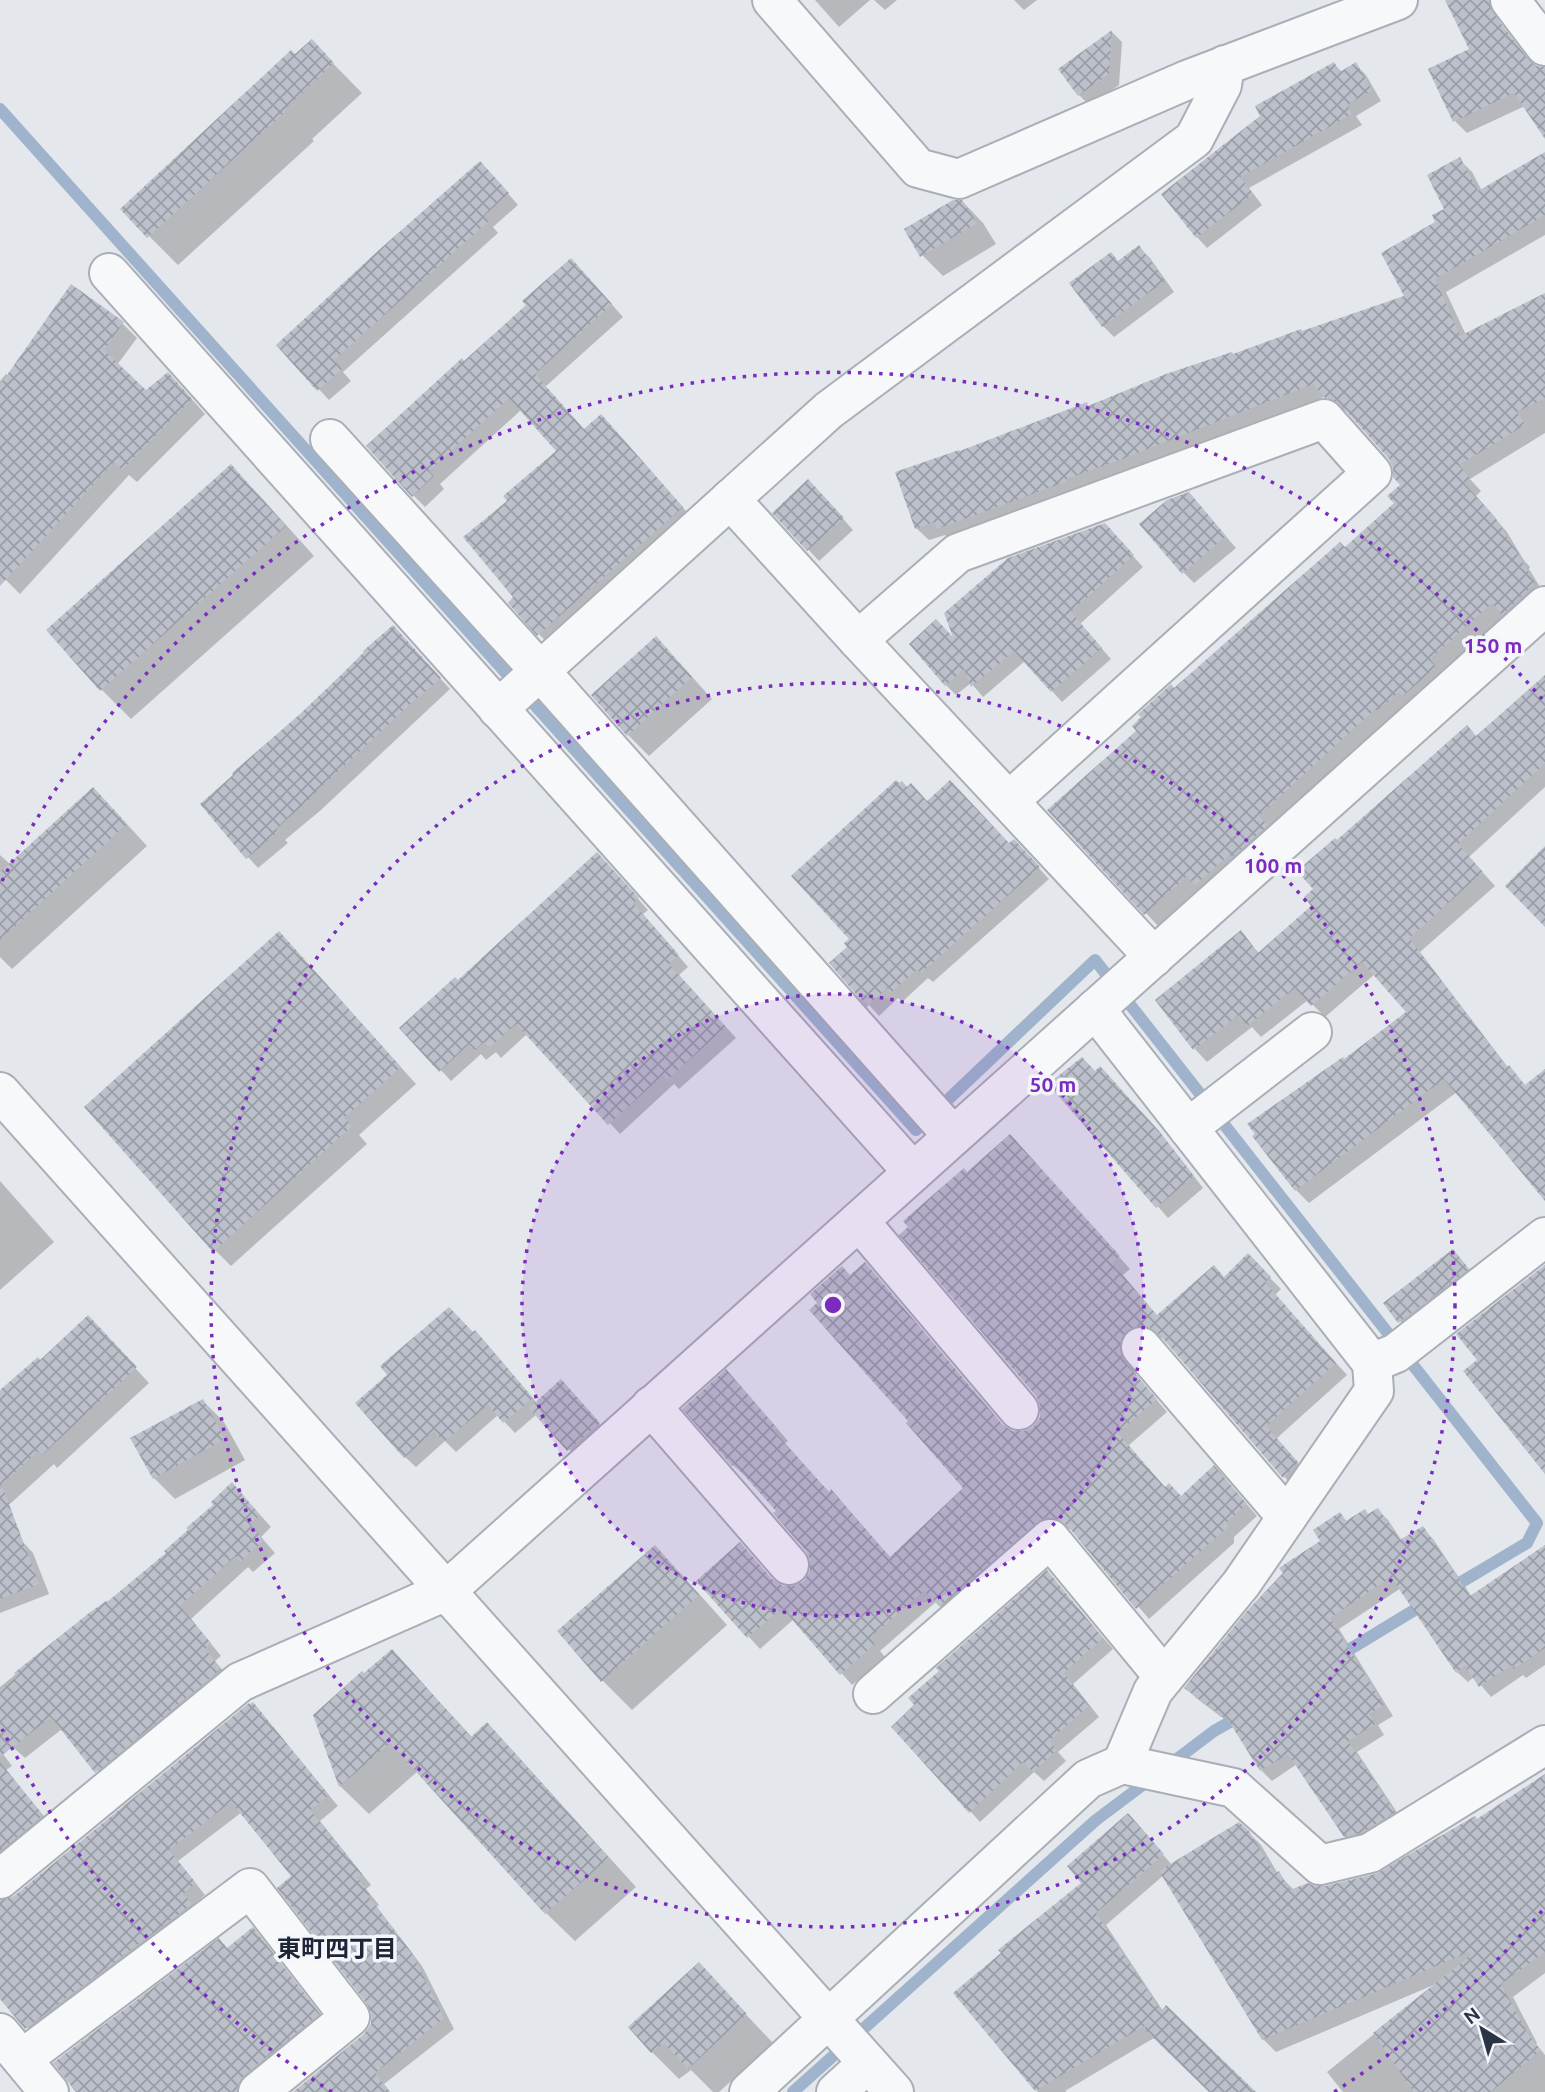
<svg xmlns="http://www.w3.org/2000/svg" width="1545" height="2092" font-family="Ubuntu,'Noto Sans JP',sans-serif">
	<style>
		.shadow { fill: #0003 }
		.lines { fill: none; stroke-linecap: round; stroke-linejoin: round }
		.stream { stroke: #9fb4cc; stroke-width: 12 }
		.building { fill: url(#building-cross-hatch) }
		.minor-casing { stroke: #a9aeb7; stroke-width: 42 }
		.tertiary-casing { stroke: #a9aeb7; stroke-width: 42 }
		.minor { stroke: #f7f8fa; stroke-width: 38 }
		.tertiary { stroke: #f7f8fa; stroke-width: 38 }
		.ring { fill: none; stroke: #7b2cbf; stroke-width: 3.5; stroke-dasharray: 3.5 7 }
		.labels { text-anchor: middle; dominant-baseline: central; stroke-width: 7; stroke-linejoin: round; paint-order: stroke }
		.neighbourhood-label { font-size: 24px; font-weight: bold; fill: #1d2536; stroke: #f4f6f9 }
		.centre { fill: #7b2cbf; stroke: #f4f6f9; stroke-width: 3.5 }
		.ring-label { font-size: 21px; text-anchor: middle; font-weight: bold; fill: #7b2cbf; stroke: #f4f6f9; stroke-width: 7; stroke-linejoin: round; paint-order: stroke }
	</style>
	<defs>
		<pattern id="building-cross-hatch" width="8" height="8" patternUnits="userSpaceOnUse" patternTransform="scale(1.75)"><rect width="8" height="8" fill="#bbc0ca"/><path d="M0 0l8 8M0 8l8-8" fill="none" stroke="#989da6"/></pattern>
	</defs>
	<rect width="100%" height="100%" fill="#e4e7ec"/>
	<!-- shadow -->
	<g class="shadow">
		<polygon points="815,0 870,0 839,27"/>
		<polygon points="874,0 897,0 885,10"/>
		<polygon points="1014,0 1037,0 1024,10"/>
		<polygon points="1459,0 1485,0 1492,6 1501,25 1534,66 1545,69 1545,135 1525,106 1467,133 1454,120 1472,50"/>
		<polygon points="1112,32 1122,42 1119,85 1090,106 1079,95 1060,69"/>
		<polygon points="312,42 362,93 312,139 314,141 178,265 149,236 295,57"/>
		<polygon points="1334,64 1342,72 1356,65 1366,75 1381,101 1356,116 1362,125 1249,188 1262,205 1207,248 1197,237 1263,116"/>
		<polygon points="1545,154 1545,235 1446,292 1466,335 1545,295 1545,433 1470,479 1481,491 1476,496 1507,532 1523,559 1530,567 1529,569 1545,595 1515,627 1504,615 1441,673 1448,681 1209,896 1200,888 1158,926 1146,913 1138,731 1175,690 1346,549 1396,503 1402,485 1390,457 1352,415 1344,410 1339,410 1326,396 951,541 945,535 929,540 916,528 958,452 1086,404 1089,407 1407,297 1438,223 1447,209 1460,160 1472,172 1482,191"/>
		<polygon points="491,174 518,205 493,227 498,233 343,372 351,381 329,400 278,345"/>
		<polygon points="962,201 983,223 996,244 943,276 922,255"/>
		<polygon points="1139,248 1150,258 1174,292 1114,337 1103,326 1119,263"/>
		<polygon points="583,272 623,317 545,387 584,431 613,428 693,519 550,646 539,634 516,597 509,501 558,452 521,410 440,484 444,489 425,507 413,495 464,363"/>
		<polygon points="123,324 137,338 117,365 146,393 182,388 205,414 137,482 129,475 20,594 5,579 0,584 0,381 6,374 9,376"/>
		<polygon points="231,467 260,496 314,556 131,719 102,690 48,630"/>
		<polygon points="819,492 853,530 819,561 774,513"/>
		<polygon points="1199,505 1236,548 1194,583 1183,572"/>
		<polygon points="1115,536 1143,567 1080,624 1111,659 1062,702 1025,661 983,697 971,683 956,695 946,685 957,643"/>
		<polygon points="403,638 450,689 321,810 285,840 288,843 258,868 248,857"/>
		<polygon points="677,660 712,699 649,756 628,735"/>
		<polygon points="1545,678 1545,787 1469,857 1495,886 1420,952 1510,1070 1526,1086 1545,1072 1545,1179 1457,1092 1309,1203 1296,1190 1345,1061 1409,1012 1375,974 1325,1017 1308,1000 1261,1037 1252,1027 1207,1062 1195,1049 1240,933 1260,954 1314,906 1315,889 1337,842 1477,738"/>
		<polygon points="928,803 1024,852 1049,879 933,982 928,978 902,1002 898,998 879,1016 869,1005 850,947 852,939"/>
		<polygon points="114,810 147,846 12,969 0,957 0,855 11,865"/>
		<polygon points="608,865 648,910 643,914 688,967 679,975 736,1038 679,1089 674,1084 620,1134 527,1034 501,1058 496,1052 486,1060 481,1054 451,1081 402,1028"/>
		<polygon points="295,950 416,1084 359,1135 367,1144 231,1266 215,1250"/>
		<polygon points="1051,1084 1169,1144 1203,1188 1168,1218"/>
		<polygon points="1022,1148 1130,1269 1123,1275 1158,1317 1225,1279 1248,1256 1281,1289 1275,1295 1347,1375 1276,1439 1309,1475 1295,1489 1167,1341 1162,1338 1150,1336 1131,1353 1131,1365 1136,1375 1167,1412 1128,1446 1166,1489 1181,1497 1225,1479 1257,1516 1234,1537 1234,1543 1149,1619 1076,1533 1070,1529 1058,1529 952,1617 937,1601 880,1651 885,1657 852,1685 794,1619 760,1649 698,1581 794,1588 805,1582 811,1573 812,1561 807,1550 778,1511 746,1475 745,1476 733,1465 738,1383 788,1441 784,1444 891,1558 965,1488 1006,1428 1012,1432 1024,1433 1034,1428 1041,1417 1042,1405 967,1174"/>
		<polygon points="0,1181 54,1242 0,1290"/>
		<polygon points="1453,1251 1478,1280 1410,1333 1385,1303"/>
		<polygon points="102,1332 149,1383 57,1468 54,1464 0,1513 0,1393 40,1362"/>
		<polygon points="473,1334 486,1343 537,1403 572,1392 609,1435 579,1460 537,1414 515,1433 498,1415 456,1452 445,1441 416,1467 405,1457"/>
		<polygon points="203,1401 224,1422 245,1460 175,1499 154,1478"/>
		<polygon points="244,1497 271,1527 261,1537 275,1553 253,1572 248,1567 191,1619 221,1656 215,1661 232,1682 108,1783 62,1729 25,1758 13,1747 0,1711 0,1687 90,1614 107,1605"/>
		<polygon points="1378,1510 1388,1520 1402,1541 1422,1528 1433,1539 1472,1597 1545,1548 1545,1665 1526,1678 1523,1675 1491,1697 1474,1677 1468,1682 1457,1672 1401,1588 1339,1629 1393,1716 1378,1725 1384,1735 1357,1752 1404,1823 1356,1846 1346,1836 1297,1764 1272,1781 1261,1770 1232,1725 1196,1698 1186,1688 1322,1541 1339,1514 1348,1522 1369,1516"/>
		<polygon points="23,1542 33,1553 49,1594 0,1613 0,1551"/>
		<polygon points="655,1548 684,1577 727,1625 632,1710 603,1681 559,1631"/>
		<polygon points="1047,1573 1113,1649 1073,1684 1099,1717 1058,1752 1066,1761 1044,1781 1034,1772 980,1822 970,1811"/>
		<polygon points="392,1651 473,1738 487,1724 515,1753 636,1887 575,1941 546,1913 418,1771 369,1814 340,1786 315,1716"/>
		<polygon points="253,1704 338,1806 320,1821 371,1885 366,1889 379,1905 377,1907 422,1966 454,2029 384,2084 390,2092 295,2092 365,2035 372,2026 373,2014 294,1877 242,1812 178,1861 205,1895 193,1905 201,1915 37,2038 0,1995 0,1902 15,1897"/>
		<polygon points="0,1750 12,1766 6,1770 52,1826 0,1870"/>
		<polygon points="1545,1776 1545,1973 1513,1997 1537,2043 1536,2044 1545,2055 1545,2092 1343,2092 1327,2072 1436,1984 1276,2052 1263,2039 1164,1875 1106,1925 1163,2011 1254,2092 1211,2092 1154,2038 1065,2091 1067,2092 1038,2092 956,1993 1083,1883 1139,1827 1172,1865 1248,1832 1261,1845 1278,1874 1294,1890 1315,1888 1376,1876 1478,1821"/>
		<polygon points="253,1930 263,1940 329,2025 250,2092 78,2092 228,1950"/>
		<polygon points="699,1965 773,2043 719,2092 713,2092 691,2070 679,2079 652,2052"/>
	</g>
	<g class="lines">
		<!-- stream -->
		<g class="stream">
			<polyline points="0,109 916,1130 1095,960 1537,1523 1527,1543 1448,1590"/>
			<polyline points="1337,1657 1426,1603"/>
			<polyline points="1169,1765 1214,1731 1244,1714"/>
			<polyline points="793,2092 1096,1820 1152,1778"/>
		</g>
	</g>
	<!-- building -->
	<g class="building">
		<polygon points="1445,0 1489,0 1493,13 1528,59 1536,66 1545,67 1545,139 1514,93 1453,122 1428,69 1469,49"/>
		<polygon points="1112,30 1109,74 1078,96 1058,69"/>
		<polygon points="312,39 334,63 285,109 286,111 147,238 120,209 291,50 295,54"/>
		<polygon points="1334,62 1340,72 1356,62 1372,90 1347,105 1352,114 1240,177 1253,194 1196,238 1161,194 1260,116 1255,106"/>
		<polygon points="1545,152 1545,215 1435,279 1460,336 1545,293 1545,398 1517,412 1525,425 1459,465 1470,478 1464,483 1495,517 1511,544 1519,553 1518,555 1535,583 1502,615 1492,603 1430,659 1436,667 1403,696 1399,692 1377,711 1375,709 1259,816 1268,825 1232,857 1230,854 1195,885 1187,876 1144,915 1047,810 1136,731 1132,726 1141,717 1138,714 1159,695 1171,684 1174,688 1340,542 1345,547 1394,503 1387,496 1400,485 1393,477 1393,468 1389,459 1340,404 1330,398 1325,398 1313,384 1122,459 1066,479 1068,481 937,529 934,522 915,529 895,472 959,450 960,451 1087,402 1088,406 1166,374 1232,352 1233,354 1301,329 1302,331 1404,296 1381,253 1435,222 1432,215 1444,209 1427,175 1460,157 1478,191"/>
		<polygon points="480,161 509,193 484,216 489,221 334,360 342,369 317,391 276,345 380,249"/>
		<polygon points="953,200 962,200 977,223 920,257 904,229"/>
		<polygon points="1139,245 1165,281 1102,327 1069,283 1111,252 1118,261"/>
		<polygon points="571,258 612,304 535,374 584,429 601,414 683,507 537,636 508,603 513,597 463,537 507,501 503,496 556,451 509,398 429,471 434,476 412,497 366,446 462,358 464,361 526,305 522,301"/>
		<polygon points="71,284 124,322 104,350 146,390 168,372 192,399 122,470 114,462 0,586 0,385"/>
		<polygon points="231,464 286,526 100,691 46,630"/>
		<polygon points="808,479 844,518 807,551 772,513"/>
		<polygon points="1189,492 1226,536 1182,574 1139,524 1167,500"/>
		<polygon points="1105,523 1134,555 1071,612 1102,648 1051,692 1014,651 971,687 964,669 945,686 909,644 936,619 953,637 944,613 1008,558"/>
		<polygon points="393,625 441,678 408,706 311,797 311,798 276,829 279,831 246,859 200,804 233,775 232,773 300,714 342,674 364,652 363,651"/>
		<polygon points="656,636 692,677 627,736 591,695"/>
		<polygon points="1545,675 1545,763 1458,844 1483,872 1409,938 1507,1067 1509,1065 1525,1085 1545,1069 1545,1201 1444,1079 1295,1191 1252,1136 1255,1134 1247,1124 1343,1057 1344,1059 1406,1012 1362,962 1311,1006 1295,988 1247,1026 1239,1015 1193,1050 1155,1000 1241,930 1258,953 1311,906 1304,897 1313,889 1297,871 1335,838 1337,840 1467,725 1476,736"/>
		<polygon points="896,780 899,783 902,781 907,787 911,783 927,801 950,780 1009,843 1014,839 1040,867 921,973 917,969 891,993 887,988 867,1007 829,963 847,947 844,943 849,939 791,876"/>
		<polygon points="93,787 127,824 0,940 0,872"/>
		<polygon points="1545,846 1545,927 1505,886"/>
		<polygon points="597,852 639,898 633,903 679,955 669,964 726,1027 667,1080 663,1075 608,1125 516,1024 489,1048 484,1042 475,1050 469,1044 439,1072 399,1028 455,977 458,980"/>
		<polygon points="279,931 401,1067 344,1118 352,1126 213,1252 84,1107"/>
		<polygon points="1082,1057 1095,1071 1100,1066 1159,1131 1194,1176 1156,1208 1048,1084"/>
		<polygon points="1010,1134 1120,1256 1112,1263 1157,1315 1214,1265 1224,1277 1248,1253 1271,1277 1265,1282 1336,1363 1266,1426 1298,1462 1283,1478 1158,1333 1148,1326 1136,1326 1126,1331 1121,1339 1120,1352 1124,1361 1157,1399 1118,1433 1165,1487 1169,1483 1181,1496 1214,1465 1247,1504 1226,1523 1229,1526 1136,1609 1067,1525 1058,1519 1047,1517 1036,1523 940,1607 924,1591 870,1638 875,1644 840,1675 782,1608 747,1638 696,1581 740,1542 772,1579 783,1586 794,1586 804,1581 810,1571 810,1560 806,1551 773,1513 776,1511 734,1464 732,1466 682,1409 726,1369 777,1428 774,1431 829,1492 831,1489 890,1557 963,1488 906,1423 908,1421 809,1310 817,1303 810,1294 842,1266 850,1275 865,1262 1002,1424 1012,1431 1024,1431 1033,1427 1040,1417 1040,1405 1036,1396 899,1235 908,1227 903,1221 964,1168 967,1172"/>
		<polygon points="1453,1249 1469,1269 1398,1323 1383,1303"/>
		<polygon points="1545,1265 1545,1474 1463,1371 1477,1360 1456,1334"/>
		<polygon points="449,1307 473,1332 475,1330 533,1398 503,1423 488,1405 444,1442 434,1431 404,1458 355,1403 387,1375 380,1366"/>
		<polygon points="88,1315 137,1367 42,1455 38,1451 0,1486 0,1390 38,1357 40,1360"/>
		<polygon points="561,1379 600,1423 567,1451 529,1408"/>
		<polygon points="203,1399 225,1439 153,1479 130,1438"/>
		<polygon points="232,1482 260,1515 250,1524 264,1540 240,1562 236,1556 180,1606 211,1643 205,1649 221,1669 95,1773 51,1717 0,1757 0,1690 17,1677 14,1673 89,1613 106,1601 107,1602 166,1553 164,1551 188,1530 186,1528 213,1505 211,1502"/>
		<polygon points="3,1488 39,1584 0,1599 0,1489"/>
		<polygon points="1378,1508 1400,1540 1423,1526 1470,1596 1545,1545 1545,1648 1514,1669 1512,1665 1479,1687 1465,1666 1456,1673 1391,1577 1330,1618 1384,1705 1369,1714 1375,1724 1348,1741 1395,1812 1361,1833 1344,1837 1288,1754 1260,1771 1228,1720 1184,1688 1246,1612 1283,1573 1279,1568 1320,1541 1313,1530 1340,1512 1346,1521 1365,1509 1368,1514"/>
		<polygon points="655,1545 699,1595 601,1682 557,1631"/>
		<polygon points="1047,1570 1103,1638 1064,1673 1089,1706 1049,1741 1057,1750 1033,1772 1023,1762 969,1813 891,1727 914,1705 908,1698 939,1671 936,1668"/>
		<polygon points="392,1649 471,1737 487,1722 609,1858 545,1914 390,1743 339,1787 313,1715 362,1671 364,1673"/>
		<polygon points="253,1702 329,1795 310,1810 362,1874 357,1878 370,1894 368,1896 412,1953 444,2018 375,2073 390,2092 293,2092 364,2034 371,2024 371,2013 367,2004 277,1888 291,1876 231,1802 169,1850 196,1883 183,1894 192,1904 25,2029 0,1999 0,1900 14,1896 249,1703 250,1704"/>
		<polygon points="0,1762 43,1815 0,1851"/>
		<polygon points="1545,1774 1545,1952 1501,1984 1526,2030 1525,2031 1541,2050 1491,2092 1414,2092 1373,2033 1471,1955 1469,1952 1262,2040 1159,1871 1239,1822 1249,1831 1275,1874 1279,1871 1290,1890 1308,1883 1315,1886 1325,1886 1375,1874 1475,1816 1477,1819"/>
		<polygon points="1128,1813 1164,1854 1096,1913 1161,2011 1166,2005 1256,2092 1209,2092 1144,2029 1149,2023 1035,2091 953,1993 1001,1953 998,1950 1081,1883 1067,1866"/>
		<polygon points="253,1927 320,2014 244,2075 238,2084 237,2092 76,2092 53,2063 219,1938 227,1948"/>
		<polygon points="699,1962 747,2014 688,2069 664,2043 651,2053 628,2027"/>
	</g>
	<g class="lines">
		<defs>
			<g id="minor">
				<polyline points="772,0 918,168 959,179 1187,80 1398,0"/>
				<polyline points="1510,0 1545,46"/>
				<polyline points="109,273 913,1172"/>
				<polyline points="330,439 540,671 953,1136"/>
				<polyline points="730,499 858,640 1154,957"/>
				<polyline points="858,640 958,553 1324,419 1372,473 1009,801"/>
				<polyline points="498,709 829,410 1194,139 1222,85 1225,65"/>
				<polyline points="1095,1009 1372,1363 1374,1391 1241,1584 1153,1691 1122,1764"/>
				<polyline points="1188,1128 1312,1032"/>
				<polyline points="859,1221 1019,1410"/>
				<polyline points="1141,1347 1287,1517"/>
				<polyline points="1372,1363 1396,1353 1545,1237"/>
				<polyline points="651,1406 789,1565"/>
				<polyline points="873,1694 1050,1539 1164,1677"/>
				<polyline points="0,1879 240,1682 446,1591 1545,606"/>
				<polyline points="0,2033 49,2092"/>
				<polyline points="22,2059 250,1888 350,2017 258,2092"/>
				<polyline points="749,2092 1088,1779 1122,1764 1234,1788 1320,1865 1370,1853 1545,1745"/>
				<polyline points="836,2092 868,2063"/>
			</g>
			<polyline id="tertiary" points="0,1092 894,2092"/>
		</defs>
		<!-- minor casing -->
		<use href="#minor" class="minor-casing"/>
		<!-- tertiary casing -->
		<use href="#tertiary" class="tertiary-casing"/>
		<!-- minor -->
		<use href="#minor" class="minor"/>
		<!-- tertiary -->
		<use href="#tertiary" class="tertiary"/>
	</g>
	<!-- distance rings -->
	<circle cx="833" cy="1305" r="311" fill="#7b2cbf" fill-opacity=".12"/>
	<g class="ring">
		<circle cx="833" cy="1305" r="311"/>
		<circle cx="833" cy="1305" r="622"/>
		<path d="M1542 1911A933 933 0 0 1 1334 2092M332 2092A933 933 0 0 1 2 1729M2 881A933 933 0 0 1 1542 699"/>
	</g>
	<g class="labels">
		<!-- neighbourhood labels -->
		<g class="neighbourhood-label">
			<text x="337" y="1948">東町四丁目</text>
		</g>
	</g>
	<circle cx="833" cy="1305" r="10" class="centre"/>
	<g class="ring-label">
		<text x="1493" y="653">150 m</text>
		<text x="1273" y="873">100 m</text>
		<text x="1053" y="1092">50 m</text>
	</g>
	<!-- north arrow -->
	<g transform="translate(1482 2029) rotate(323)" stroke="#f4f6f9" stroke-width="5" paint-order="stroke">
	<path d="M0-5L12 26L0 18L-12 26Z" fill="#2b3445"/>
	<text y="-10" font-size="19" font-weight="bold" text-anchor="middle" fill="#2b3445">N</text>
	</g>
</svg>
